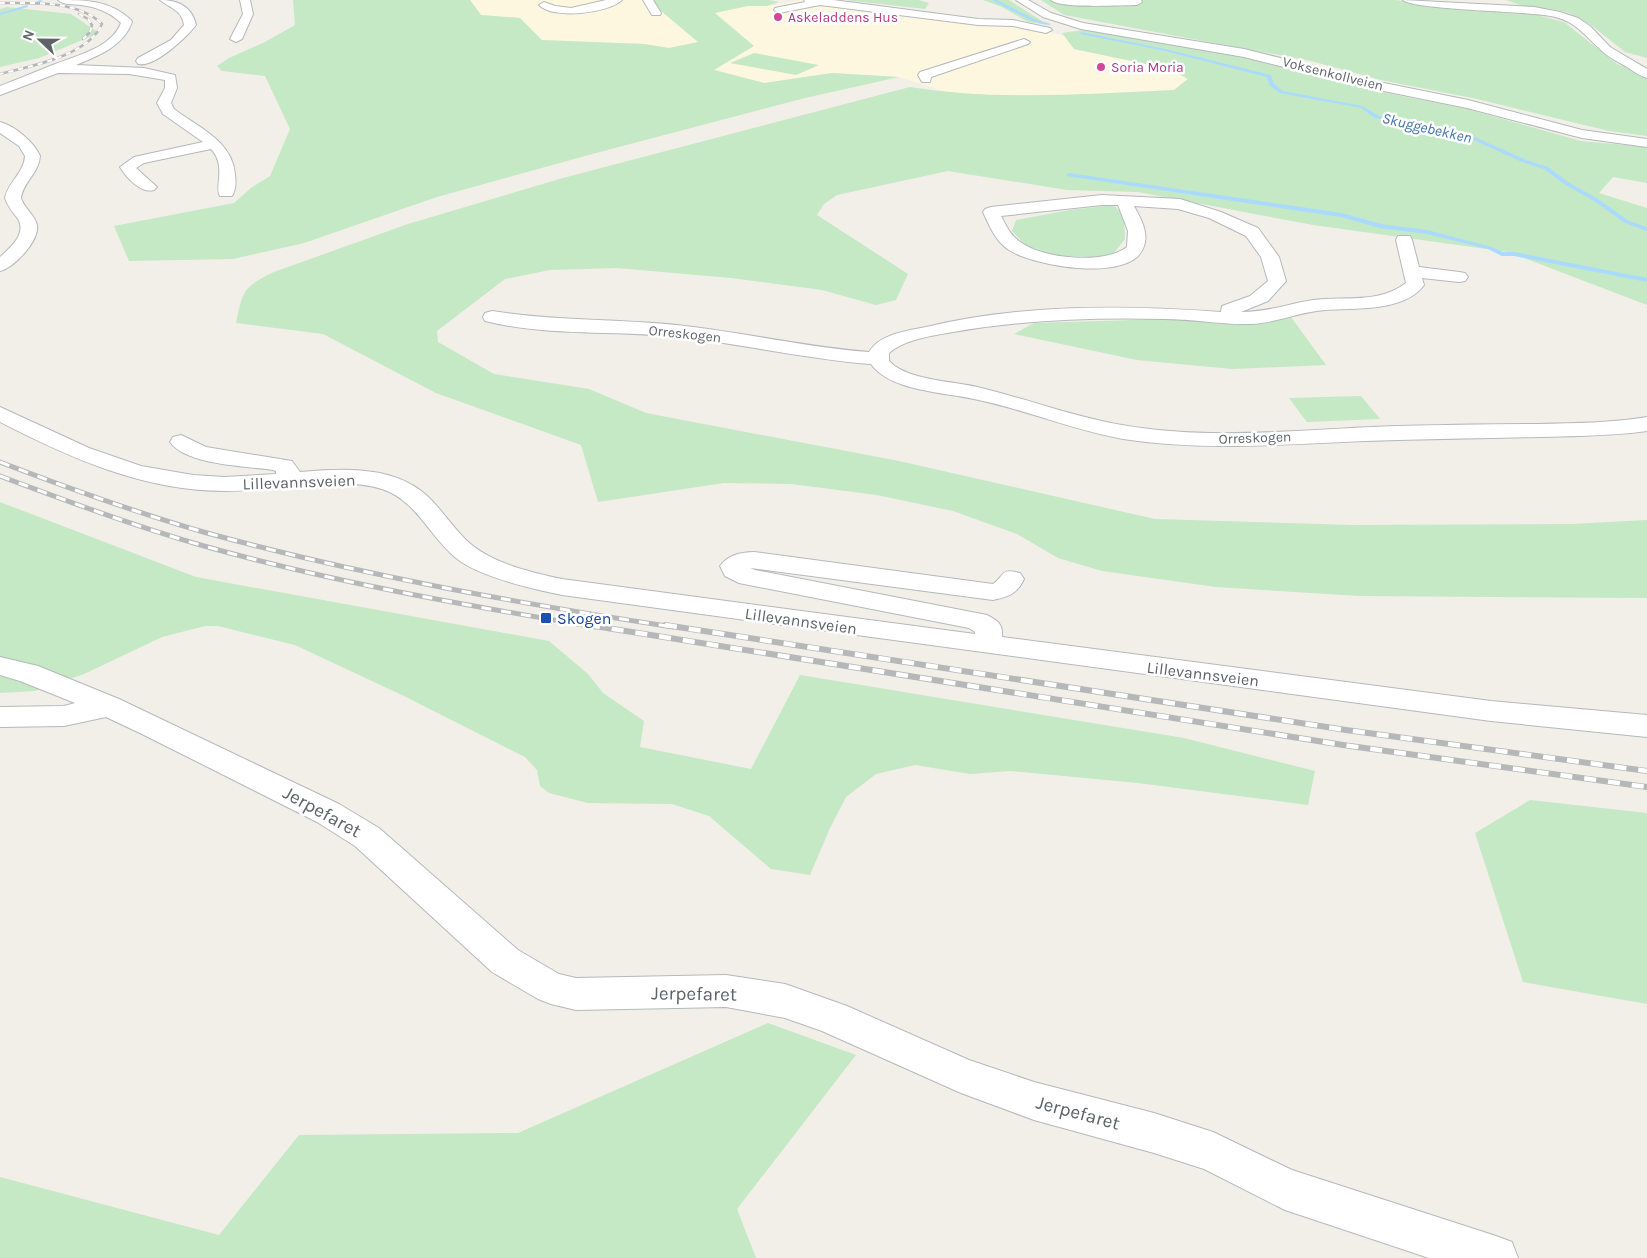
<svg xmlns="http://www.w3.org/2000/svg" width="1647" height="1258" font-family="Karla,sans-serif">
	<style>
		.commercial { fill: #fef7e0 }
		.green { fill: #c5e8c5 }
		.lines { fill: none; stroke-linecap: round; stroke-linejoin: round }
		.stream { fill: #aadaff; fill-rule: evenodd }
		.minor-casing { stroke: #b5b8bc; stroke-width: 2 }
		.minor { fill: #fff; fill-rule: evenodd }
		.rail-far2-casing { stroke: #b6b7b8; stroke-width: 2.5 }
		.rail-far1-casing { stroke: #b6b7b8; stroke-width: 5 }
		.rail-casing { stroke: #b6b7b8; stroke-width: 6 }
		.rail-far2 { stroke: #fff; stroke-width: 2; stroke-dasharray: 5; stroke-linecap: butt }
		.rail-far1 { stroke: #fff; stroke-width: 3; stroke-dasharray: 10; stroke-linecap: butt }
		.rail { stroke: #fff; stroke-width: 4.5; stroke-dasharray: 12; stroke-linecap: butt }
		.hotel-dot { fill: #d1479c; stroke: #fff; stroke-width: 2 }
		.transit-dot { fill: #1a4fb4; stroke: #fff; stroke-width: 2 }
		.labels { text-anchor: middle; dominant-baseline: central; stroke-width: 5; stroke-linejoin: round; paint-order: stroke }
		.far-hotel-label { font-size: 14px; fill: #b23c85; stroke: #fff; text-anchor: start }
		.far-street-label { font-size: 14px; fill: #5f6368; stroke: #fff }
		.far-water-label { font-size: 15px; font-style: italic; fill: #4174aa; stroke: #fff }
		.street-label { font-size: 16px; fill: #5f6368; stroke: #fff }
		.transit-label { font-size: 16px; fill: #164399; stroke: #fff; text-anchor: start }
		.near-street-label { font-size: 19px; fill: #5f6368; stroke: #fff }
	</style>
	<rect width="100%" height="100%" fill="#f1efe8"/>
	<!-- commercial -->
	<g class="commercial">
		<polygon points="470,0 648,0 699,42 669,48 644,44 542,40 520,18 481,15"/>
		<polygon points="801,0 979,24 1036,28 1067,37 1074,49 1169,69 1189,78 1174,90 1043,96 953,94 899,77 832,73 764,83 713,69 753,46 714,13 748,6 767,6"/>
	</g>
	<!-- green -->
	<g class="green">
		<polygon points="293,0 470,0 481,15 520,18 542,40 644,44 669,48 698,42 648,0 769,0 779,2 767,6 748,6 715,13 754,46 714,70 764,83 832,73 899,77 805,98 596,153 437,197 304,243 233,259 129,261 114,226 234,203 251,188 270,176 290,129 265,76 222,71 217,66 229,58 265,42 295,25"/>
		<polygon points="845,0 919,0 929,3 925,9"/>
		<polygon points="983,0 1009,0 1048,25 1028,22 1002,7"/>
		<polygon points="1041,0 1394,0 1525,12 1564,22 1617,64 1647,77 1647,136 1609,131 1477,99 1381,80 1311,61 1064,15"/>
		<polygon points="1506,0 1647,0 1647,58 1625,52 1591,25 1569,13 1552,9 1526,7"/>
		<polygon points="7,7 71,14 99,33 39,58 0,67 0,9"/>
		<path d="M1083 30 1238 55 1291 66 1386 93 1467 109 1581 141 1647 147V183L1613 177 1599 193 1647 208V305L1508 252 1313 225 1138 192 1067 190 948 171 837 195 824 204 817 215 908 274 896 300 876 305 822 290 731 278 617 268 550 270 505 279 437 331 438 342 494 374 589 389 646 413 899 461 1155 519 1353 525 1572 524 1647 520V598L1360 596 1216 587 1102 571 1058 558 1017 534 953 511 877 495 791 484 724 483 598 502 581 445 436 393 323 334 236 323C243 290 243 287 274 272L408 224 563 178 910 87C998 101 1086 94 1174 90L1188 79 1169 69 1074 49 1062 33Z"/>
		<polygon points="754,53 819,65 796,75 730,63"/>
		<polygon points="1114,205 1124,217 1125,239 1113,254 1092,257 1062,256 1026,246 1012,231 1016,220 1070,210"/>
		<polygon points="1291,317 1326,365 1232,369 1137,360 1014,334 1034,323 1168,319 1254,322"/>
		<polygon points="1361,396 1380,419 1307,422 1289,398"/>
		<polygon points="0,502 196,577 549,641 588,674 603,693 644,721 640,747 751,769 800,675 1184,738 1315,771 1308,805 1138,783 1010,771 970,774 915,765 876,774 846,797 830,828 810,875 771,869 709,816 672,804 588,803 549,793 540,786 537,770 525,757 406,697 295,645 218,626 205,626 162,637 84,674 35,691 0,693"/>
		<polygon points="1530,800 1647,813 1647,1004 1523,982 1475,833"/>
		<polygon points="768,1023 856,1055 737,1209 756,1258 0,1258 0,1177 219,1235 299,1135 518,1133"/>
	</g>
	<g class="lines">
		<!-- stream -->
		<g class="stream">
			<polygon points="40,0 43,1 38,3 36,2"/>
			<polygon points="992,0 997,0 1034,19 1051,24 1049,25 1032,21"/>
			<polygon points="27,5 28,7 0,15 0,13"/>
			<polygon points="1081,32 1161,48 1271,75 1274,84 1283,91 1362,106 1379,116 1468,134 1526,160 1548,167 1568,182 1598,199 1629,221 1647,227 1647,231 1625,223 1594,201 1564,184 1544,169 1522,162 1465,136 1375,118 1361,108 1280,93 1270,86 1267,77 1161,50 1080,34"/>
			<polygon points="1069,173 1342,213 1381,224 1427,230 1492,247 1503,252 1514,252 1647,278 1647,282 1514,256 1502,256 1488,249 1427,234 1380,228 1341,217 1067,176 1066,175"/>
		</g>
		<defs>
			<g id="minor">
				<path d="M58 0C85 0 110 0 131 20L132 22C124 46 98 56 76 65L144 68 175 75 177 88 171 103 174 109C197 127 232 140 235 174 236 182 236 190 232 196H220C214 187 227 166 211 149L144 163 136 168 157 187 154 190C141 194 126 177 120 167L134 157 203 142 163 114 157 103 165 88V80L129 74 58 73 0 95V86C17 79 34 73 50 66 74 56 111 49 121 23 110 12 96 7 81 5 73 4 63 5 58 0Z"/>
				<path d="M160 0C177 0 192 6 196 25 186 38 154 68 138 64L136 61 138 58 171 40 184 25C182 10 170 8 160 0Z"/>
				<polygon points="240,0 250,0 253,14 242,39 236,42 230,39 243,14"/>
				<path d="M606 0H622C609 13 553 20 539 5L544 2 555 6 571 8Z"/>
				<polygon points="643,0 653,0 661,13 660,15 652,15"/>
				<polygon points="804,0 833,0 978,19 1013,20 1050,28 1052,30 1046,33 1013,26 978,25 820,5 779,13 774,10 775,8 805,2"/>
				<polygon points="1016,0 1028,0 1051,13 1083,23 1244,49 1374,81 1468,100 1582,130 1647,139 1647,147 1582,138 1467,108 1374,89 1244,57 1081,29 1043,17"/>
				<path d="M1051 0H1141L1142 2 1137 5C1121 5 1061 9 1051 0Z"/>
				<path d="M1403 0 1534 7 1560 12 1578 18 1590 26 1610 47 1647 69V78C1640 76 1633 71 1627 67 1618 62 1608 57 1601 50 1583 34 1576 21 1551 16 1526 11 1414 10 1403 0Z"/>
				<polygon points="1024,39 1030,42 1028,44 931,77 930,82 922,82 918,75 920,72"/>
				<path d="M0 122C15 126 34 142 40 156 39 173 23 182 21 198 24 208 34 214 37 225 40 240 14 268 0 271V257C10 248 27 234 18 219 13 212 8 207 5 198 8 182 24 173 25 156L19 146 0 133Z"/>
				<path d="M1102 195 1180 199 1221 212 1258 228 1279 257 1286 281 1268 301 1241 312C1269 312 1287 304 1313 300 1344 296 1379 304 1406 283L1396 240 1398 236H1410L1412 240 1419 267 1459 272 1465 273 1468 277 1465 281 1459 282 1422 278 1424 285C1405 312 1354 308 1325 310 1299 312 1276 323 1251 324 1222 325 1193 319 1164 319 1093 317 1022 320 953 332 932 336 905 339 889 353V361C906 380 952 381 977 387 1025 398 1073 417 1122 425 1212 441 1305 429 1396 426 1444 425 1491 424 1539 424 1575 423 1611 423 1647 417V431C1611 436 1576 436 1540 437 1492 438 1445 439 1397 440 1306 442 1214 453 1123 439 1072 430 1024 409 974 399 943 392 890 391 871 364 806 359 743 344 679 337 615 330 548 337 485 321L483 317 485 313 492 311C554 321 616 319 677 325 742 332 804 347 869 352 880 334 906 331 926 327 1022 304 1123 305 1221 312L1222 306 1250 296 1268 281 1261 257 1246 236 1209 218 1178 209 1134 206C1140 217 1149 232 1144 246 1133 284 1033 266 1009 250 996 242 989 225 983 212L985 209 991 207ZM1102 205H1118L1128 231 1127 247C1104 265 1041 259 1019 241 1010 235 1006 225 1001 216Z"/>
				<path d="M0 407 89 448 141 466 193 475 224 477 276 474V471L273 470C246 466 186 465 170 442L173 437 181 435 206 447 292 461 300 472C335 469 380 466 412 485 434 497 447 521 465 539 489 563 530 572 562 579L975 634V632L969 628 739 583 725 576 720 566C728 555 741 552 754 552L993 584C1006 575 999 568 1020 573L1024 579C1017 594 1008 597 993 600L750 568 755 570 987 615C998 621 1003 624 1002 637L1491 701 1647 715V737L1491 721 562 595C533 589 479 577 456 558 430 537 416 500 382 489 337 475 273 491 225 491 144 491 70 458 0 422Z"/>
				<polygon points="0,657 38,666 119,699 339,804 379,828 518,950 559,974 576,978 726,975 785,984 847,1006 969,1060 1034,1082 1154,1113 1213,1132 1292,1170 1496,1236 1512,1242 1518,1258 1429,1258 1285,1210 1204,1169 1154,1153 1034,1120 961,1093 822,1031 785,1018 726,1007 576,1010 551,1004 538,999 492,972 355,846 317,822 142,734 106,717 64,726 0,727 0,707 64,706 75,703 20,681 0,675"/>
			</g>
		</defs>
		<!-- minor casing -->
		<use href="#minor" class="minor-casing"/>
		<!-- minor -->
		<use href="#minor" class="minor"/>
		<defs>
			<g id="rail-far2">
				<path d="M0 3C32 3 78 0 102 24 88 56 31 66 0 74"/>
				<polyline points="79,14 88,19 92,25 90,32 83,39"/>
			</g>
			<g id="rail-far1">
				<path d="M0 462C68 488 137 513 207 533 360 575 517 603 673 627"/>
				<path d="M0 476C67 501 134 526 204 546 332 582 464 605 595 627"/>
			</g>
			<g id="rail">
				<polyline points="588,625 1343,745 1647,787"/>
				<polyline points="665,625 1346,730 1647,771"/>
			</g>
		</defs>
		<!-- rail-far2 casing -->
		<use href="#rail-far2" class="rail-far2-casing"/>
		<!-- rail-far1 casing -->
		<use href="#rail-far1" class="rail-far1-casing"/>
		<!-- rail casing -->
		<use href="#rail" class="rail-casing"/>
		<!-- rail-far2 -->
		<use href="#rail-far2" class="rail-far2"/>
		<!-- rail-far1 -->
		<use href="#rail-far1" class="rail-far1"/>
		<!-- rail -->
		<use href="#rail" class="rail"/>
	</g>
	<!-- markers -->
	<g class="hotel-dot">
		<circle cx="778" cy="17" r="5"/>
		<circle cx="1101" cy="67" r="5"/>
	</g>
	<rect class="transit-dot" x="540" y="612" width="12" height="12" rx="2.5"/>
	<g class="labels">
		<!-- far-hotel labels -->
		<g class="far-hotel-label">
			<text x="788" y="17">Askeladdens Hus</text>
			<text x="1111" y="67">Soria Moria</text>
		</g>
		<!-- far-street labels -->
		<g class="far-street-label">
			<text transform="translate(1333 74) rotate(14)">Voksenkollveien</text>
			<text transform="translate(685 334) rotate(6)">Orreskogen</text>
			<text transform="translate(1255 438) rotate(-2)">Orreskogen</text>
		</g>
		<!-- far-water labels -->
		<g class="far-water-label">
			<text transform="translate(1427 128) rotate(13)">Skuggebekken</text>
		</g>
		<!-- street labels -->
		<g class="street-label">
			<text transform="translate(299 482) rotate(-2)">Lillevannsveien</text>
			<text transform="translate(801 621) rotate(8)">Lillevannsveien</text>
			<text transform="translate(1203 674) rotate(7)">Lillevannsveien</text>
		</g>
		<!-- transit labels -->
		<g class="transit-label">
			<text x="557" y="618">Skogen</text>
		</g>
		<!-- near-street labels -->
		<g class="near-street-label">
			<text transform="translate(322 812) rotate(29)">Jerpefaret</text>
			<text transform="translate(694 994) rotate(1)">Jerpefaret</text>
			<text transform="translate(1078 1113) rotate(15)">Jerpefaret</text>
		</g>
	</g>
	<!-- north arrow -->
	<g transform="translate(40 40) rotate(292)" stroke="#ffffff" stroke-width="4" paint-order="stroke">
	<path d="M0-4L9 19L0 12L-9 19Z" fill="#5f6368"/>
	<text y="-8" font-size="14" font-weight="bold" text-anchor="middle" fill="#5f6368">N</text>
	</g>
</svg>
